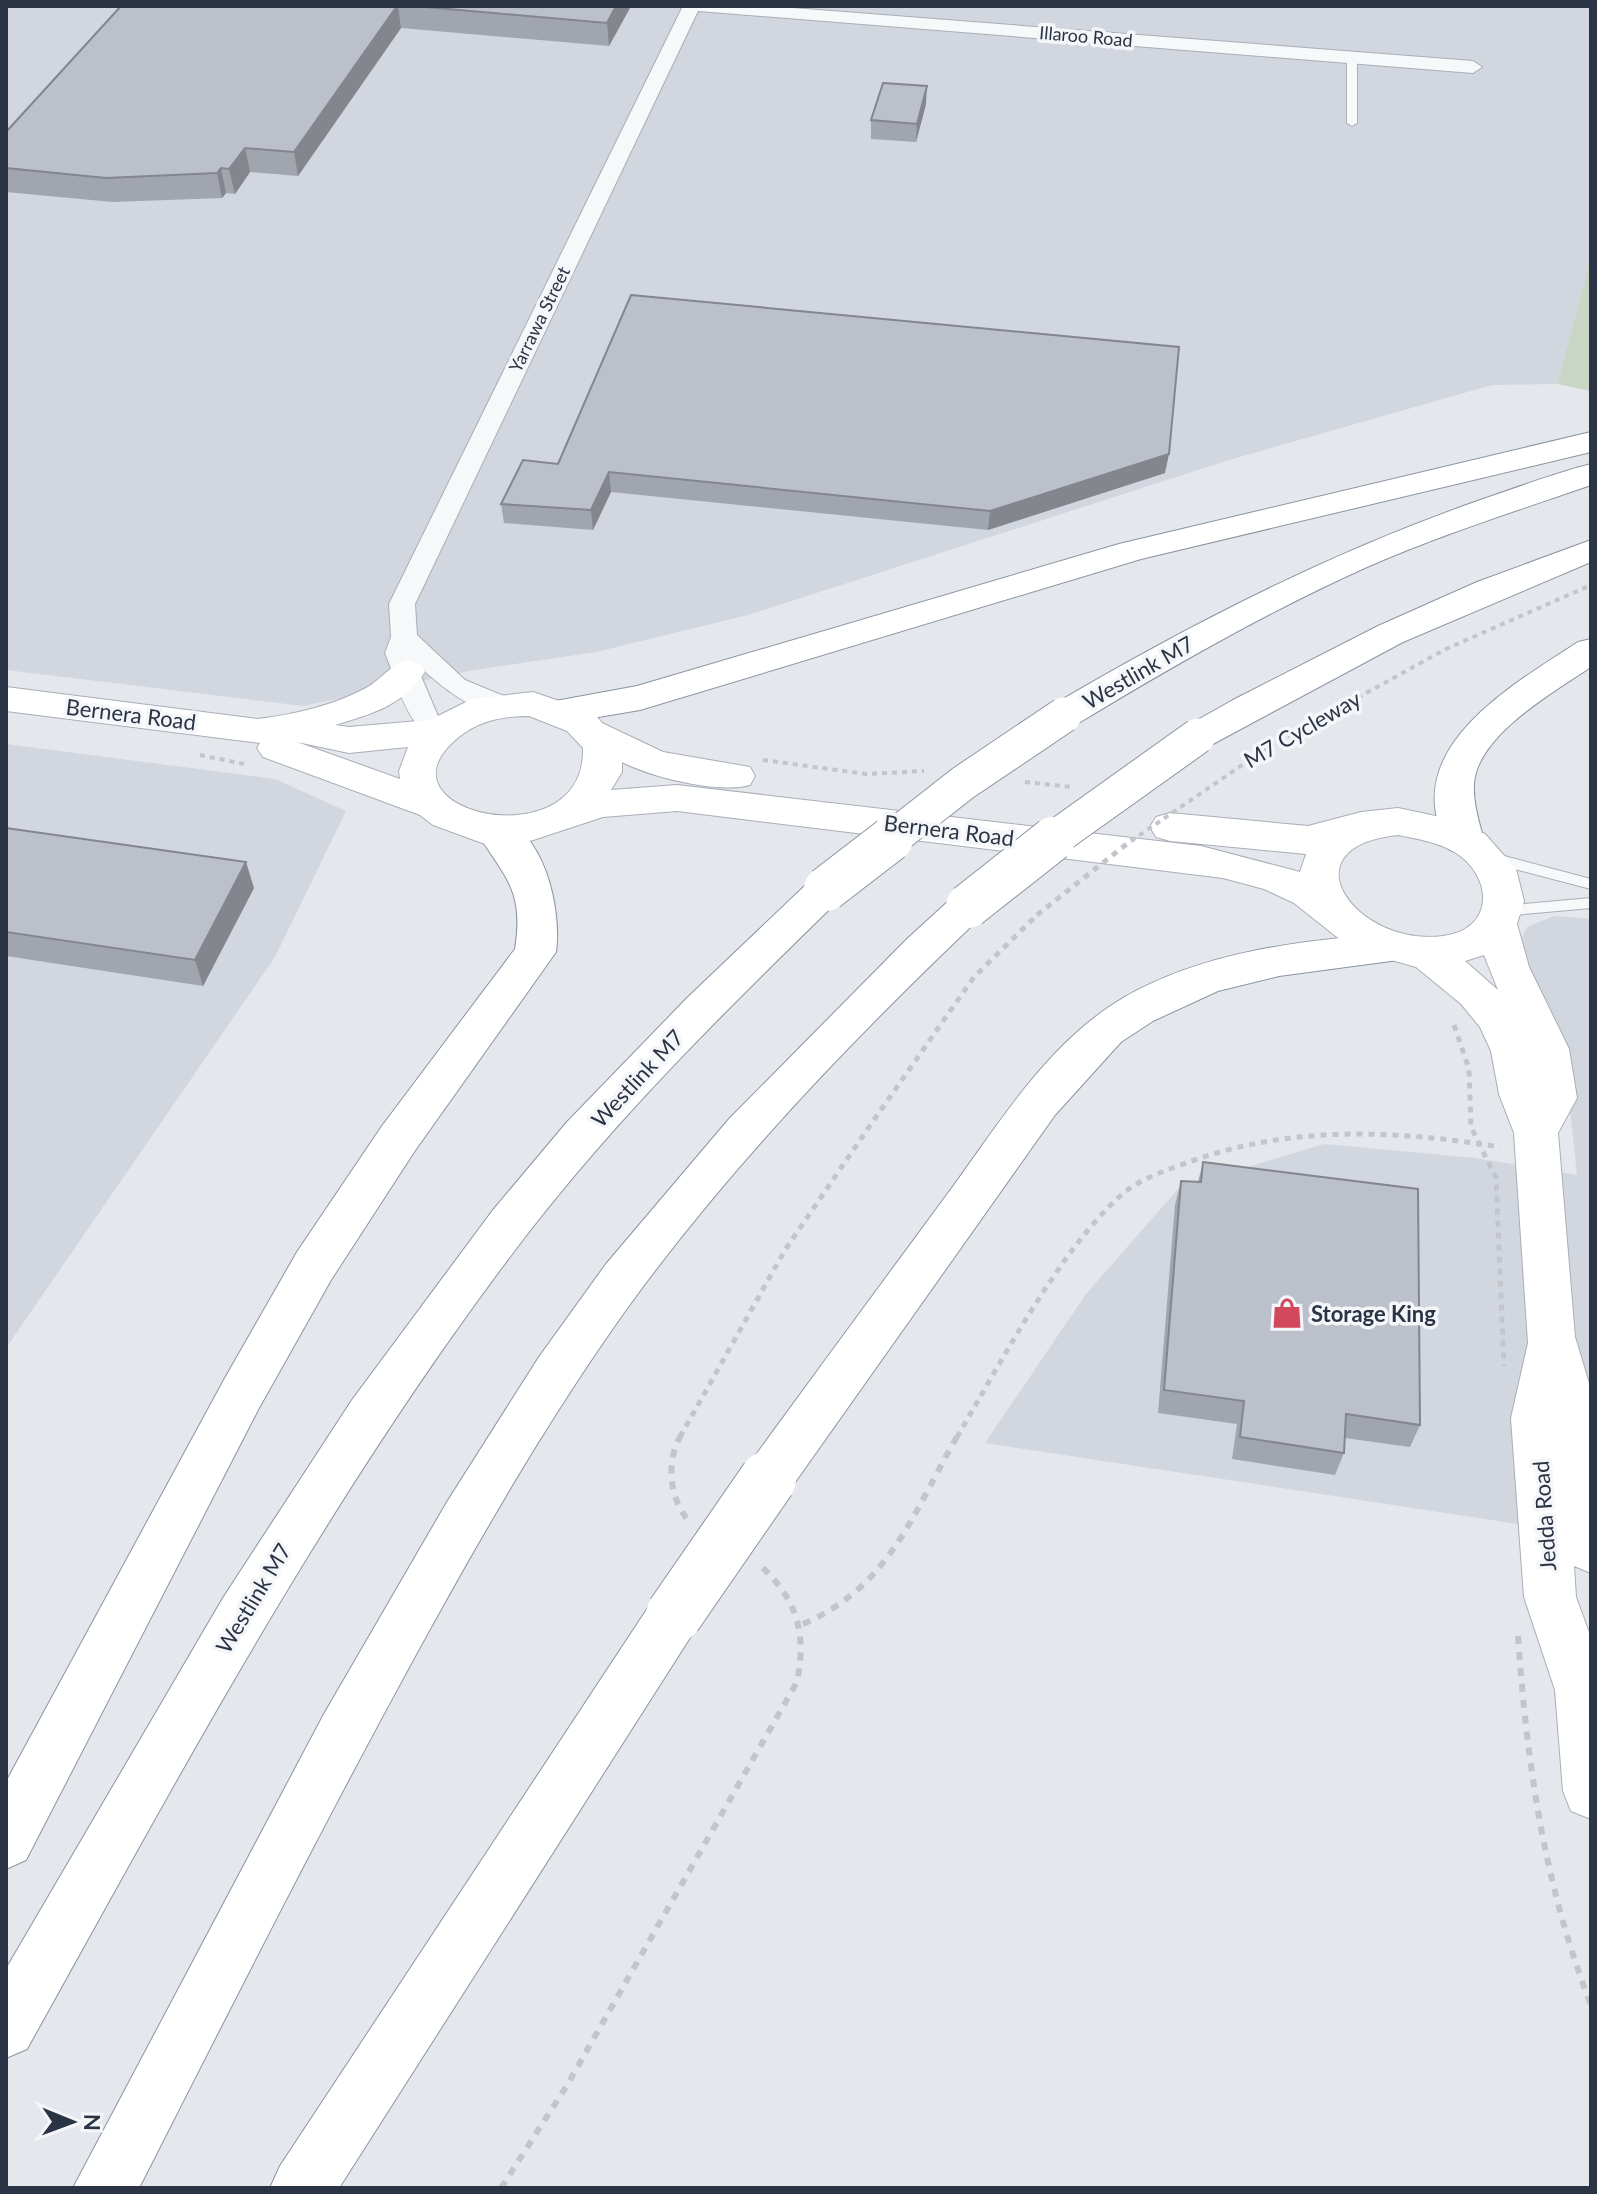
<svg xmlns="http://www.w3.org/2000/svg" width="1597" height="2194" font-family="Lato,sans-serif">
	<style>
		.built { fill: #d2d6de }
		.green { fill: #c9d6c5 }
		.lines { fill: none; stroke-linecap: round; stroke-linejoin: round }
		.service-casing { stroke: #a9aeb7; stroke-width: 2 }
		.minor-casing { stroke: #a9aeb7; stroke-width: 2 }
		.secondary-casing { stroke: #a9aeb7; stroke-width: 2 }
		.motorway-casing { stroke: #8b94a3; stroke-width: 2 }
		.path-far2 { stroke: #c2c5cb; stroke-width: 4; stroke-dasharray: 5 5; stroke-linecap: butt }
		.path-far1 { stroke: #c2c5cb; stroke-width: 5; stroke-dasharray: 6 6; stroke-linecap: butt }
		.path { stroke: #c2c5cb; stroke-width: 6; stroke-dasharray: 8 8; stroke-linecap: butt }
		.service { fill: #f7f8fa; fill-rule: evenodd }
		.minor { fill: #f7f8fa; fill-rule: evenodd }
		.secondary { fill: #fff; fill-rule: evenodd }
		.motorway { fill: #fff; fill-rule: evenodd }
		.motorway-bridge-far2-casing { stroke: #8b94a3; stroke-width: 37; stroke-linecap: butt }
		.motorway-bridge-far1-casing { stroke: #8b94a3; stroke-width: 46; stroke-linecap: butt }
		.motorway-bridge-casing { stroke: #8b94a3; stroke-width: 58; stroke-linecap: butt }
		.path-bridge-far1 { stroke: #c2c5cb; stroke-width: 4; stroke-dasharray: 5 5; stroke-linecap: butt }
		.path-bridge { stroke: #c2c5cb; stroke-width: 5; stroke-dasharray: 6 6; stroke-linecap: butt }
		.motorway-bridge-far2 { stroke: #fff; stroke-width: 35 }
		.motorway-bridge-far1 { stroke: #fff; stroke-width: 44 }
		.motorway-bridge { stroke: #fff; stroke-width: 56 }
		.wall { fill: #a1a5ae }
		.shaded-wall { fill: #83868d }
		.building { fill: #bbc0ca; stroke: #83868d; stroke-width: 2 }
		.labels { text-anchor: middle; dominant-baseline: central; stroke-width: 7; stroke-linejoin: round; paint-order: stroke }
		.far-street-label { font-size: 18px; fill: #2b3445; stroke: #f4f6f9 }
		.street-label { font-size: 22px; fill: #2b3445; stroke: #f4f6f9 }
		.poi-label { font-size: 22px; font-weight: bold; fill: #2b3445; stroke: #f4f6f9; text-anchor: start }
	</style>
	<rect width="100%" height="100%" fill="#e4e7ec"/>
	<!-- built -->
	<g class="built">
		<polygon points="6,6 1591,6 1591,258 1557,384 1492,385 1229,460 748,615 596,652 474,670 303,706 6,670"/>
		<polygon points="6,744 275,779 346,811 275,957 6,1348"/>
		<polygon points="1554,916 1591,919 1591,1535 985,1443 1086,1294 1179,1188 1324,1144 1475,1158 1577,1175 1565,1063 1526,974 1521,940 1527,927"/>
	</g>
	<!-- green -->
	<polygon class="green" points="1591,258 1591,391 1557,384"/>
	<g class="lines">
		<defs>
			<g id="service">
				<polygon points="1352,54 1357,57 1357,123 1352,126 1347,123 1347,57"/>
				<polygon points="1489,852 1591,879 1591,889 1484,861 1482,857 1484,853"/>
				<polygon points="1591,898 1591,908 1503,916 1496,911 1503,906"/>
			</g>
			<path id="minor" d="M683 6H767L1473 61 1482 67 1473 73 698 11 415 604 417 635 465 680 511 699 514 705 511 711C478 720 437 683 415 662L438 716 455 730 451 736C410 747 397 681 385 653L391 637 389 604Z"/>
			<path id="secondary" d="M407 660 420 664 425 672C403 706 371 714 335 725L349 727 430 720 472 699 533 692 594 713 602 723 663 752 750 767 755 776 750 785C718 794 651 777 622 762V772L611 790 677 785 1201 846 1300 872 1306 854 1170 841 1156 837 1150 827 1156 817 1170 813 1308 826 1361 812 1398 808 1450 819 1485 834 1516 869 1524 901 1517 924 1529 967 1569 1049 1577 1098 1558 1133 1575 1337 1591 1390V1573L1574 1566 1576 1597 1591 1638V1819L1571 1811 1563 1791 1555 1690 1524 1597 1511 1418 1528 1343 1514 1133 1499 1094 1491 1051 1480 1027 1461 1004 1416 967 1352 949 1294 903 1264 889 1223 878 677 811 603 817 524 843 485 844 433 825 420 815 263 757 257 748 260 743 6 711V687L257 719C292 715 335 705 366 688 382 679 390 665 407 660ZM529 716 567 731 583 748C586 859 379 815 451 744 473 722 499 716 529 716ZM297 742 349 753 408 747 399 771 400 779ZM1398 835C1418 839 1438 842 1456 853 1494 878 1494 930 1443 936 1356 947 1283 847 1398 835ZM1484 955 1498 990 1465 961Z"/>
			<g id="motorway">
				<polygon points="1591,432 1591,452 1141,559 640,710 563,723 550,720 544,711 550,702 637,686 1119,544"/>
				<path d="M1591 464V485C1516 511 1440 535 1367 567 1267 612 1171 667 1077 724L1064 727 1051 724 1045 715 1051 706C1190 624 1333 551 1486 498 1521 486 1556 473 1591 464Z"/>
				<polygon points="1591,540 1591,562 1403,642 1211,745 1198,748 1185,745 1179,736 1185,727 1233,700 1378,626 1477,582"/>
				<path d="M1591 639V667C1554 692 1477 735 1474 784 1473 803 1479 822 1484 840L1478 850 1464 854 1450 850C1392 752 1511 686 1578 642Z"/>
				<path d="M495 815C544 829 562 908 556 952L414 1152 331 1280 259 1408 26 1860 6 1869V1782L225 1378 297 1252 382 1126 515 949C525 888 503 876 475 829L481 819Z"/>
				<path d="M826 875 840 879 846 889 840 899C730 1006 619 1115 525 1237 331 1490 181 1772 27 2049L6 2058V1969L223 1598 352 1400 493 1210 567 1122 687 998 812 879Z"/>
				<path d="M968 891 982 896 988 906 982 916C859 1033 740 1156 639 1292 554 1408 482 1534 413 1660 318 1834 229 2011 139 2188H73L324 1714 447 1502 539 1357 606 1264 729 1119 907 939 954 896Z"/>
				<path d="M1391 933 1406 937 1412 948 1406 959 1279 976 1218 991 1153 1021 1121 1042 1055 1115 786 1495 768 1502 750 1495 743 1479 750 1463C814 1375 879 1287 943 1200 996 1129 1045 1044 1123 998 1204 951 1300 941 1391 933Z"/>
				<polygon points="674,1590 693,1597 701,1615 693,1633 339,2188 270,2188 280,2166 655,1597"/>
			</g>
		</defs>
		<!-- service casing -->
		<use href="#service" class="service-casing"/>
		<!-- minor casing -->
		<use href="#minor" class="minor-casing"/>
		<!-- secondary casing -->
		<use href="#secondary" class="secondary-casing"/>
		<!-- motorway casing -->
		<use href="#motorway" class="motorway-casing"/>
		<!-- path-far2 -->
		<g class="path-far2">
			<polyline points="1270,746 1446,649 1591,585"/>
			<polyline points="200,755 249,765"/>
			<polyline points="763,760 866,774 924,771"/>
			<polyline points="1025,782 1071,787"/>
		</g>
		<!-- path-far1 -->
		<g class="path-far1">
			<polyline points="1454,1025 1469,1069 1471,1127 1496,1178 1504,1366"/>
			<polyline points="680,1437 785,1250 869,1127 974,977 1037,915"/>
			<path d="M957 1437C1000 1364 1058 1253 1119 1197 1138 1179 1165 1171 1189 1162 1291 1125 1395 1130 1500 1147"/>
		</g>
		<!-- path -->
		<g class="path">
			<path d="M681 1435C666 1461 669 1496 687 1519"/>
			<path d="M803 1624C891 1586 913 1512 958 1435"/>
			<path d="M1518 1636C1527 1764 1544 1885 1591 2005"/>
			<path d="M501 2188 566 2087 797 1682C807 1632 797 1600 760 1565"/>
		</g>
		<!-- service -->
		<use href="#service" class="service"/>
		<!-- minor -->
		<use href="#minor" class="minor"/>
		<!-- secondary -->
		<use href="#secondary" class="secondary"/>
		<!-- motorway -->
		<use href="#motorway" class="motorway"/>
		<defs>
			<g id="motorway-bridge-far2">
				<polyline points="889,841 963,783 1064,715"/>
				<polyline points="1051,841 1198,736"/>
			</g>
			<g id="motorway-bridge-far1">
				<polyline points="826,889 891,839"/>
				<polyline points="968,906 1053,839"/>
			</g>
			<polyline id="motorway-bridge" points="674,1615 768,1479"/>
		</defs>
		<!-- motorway-bridge-far2 casing -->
		<use href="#motorway-bridge-far2" class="motorway-bridge-far2-casing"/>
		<!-- motorway-bridge-far1 casing -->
		<use href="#motorway-bridge-far1" class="motorway-bridge-far1-casing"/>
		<!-- motorway-bridge casing -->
		<use href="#motorway-bridge" class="motorway-bridge-casing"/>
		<!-- path-bridge-far1 -->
		<polyline class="path-bridge-far1" points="1131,841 1270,746"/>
		<!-- path-bridge -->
		<polyline class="path-bridge" points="1037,915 1133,839"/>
		<!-- motorway-bridge-far2 -->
		<use href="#motorway-bridge-far2" class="motorway-bridge-far2"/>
		<!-- motorway-bridge-far1 -->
		<use href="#motorway-bridge-far1" class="motorway-bridge-far1"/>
		<!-- motorway-bridge -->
		<use href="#motorway-bridge" class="motorway-bridge"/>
	</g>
	<!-- wall -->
	<g class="wall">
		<polygon points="121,6 631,6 609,46 401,28 298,176 250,172 235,194 226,193 222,198 113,202 6,192 6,132"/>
		<polygon points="926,104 916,142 871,139 871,120"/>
		<polygon points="558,464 1165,473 988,530 611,492 593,530 504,523 501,504"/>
		<polygon points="6,828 254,888 203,986 6,956"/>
		<polygon points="1203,1162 1420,1425 1410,1447 1345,1438 1344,1453 1335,1475 1232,1459 1237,1424 1158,1413 1175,1205 1181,1181 1198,1182"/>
	</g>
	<!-- shaded-wall -->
	<g class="shaded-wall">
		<polygon points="397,6 398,6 401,28 298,176 294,152"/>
		<polygon points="616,6 631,6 609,46 607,23"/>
		<polygon points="927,86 926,104 916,142 917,124"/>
		<polygon points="245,148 250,172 235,194 229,169"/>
		<polygon points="221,168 226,193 222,198 217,173"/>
		<polygon points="1169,454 1165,473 988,530 990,511"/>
		<polygon points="609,472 611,492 593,530 591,510"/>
		<polygon points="246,862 254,888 203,986 195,960"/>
	</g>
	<!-- building -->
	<g class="building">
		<polygon points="121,6 397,6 294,152 245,148 229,169 221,168 217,173 106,178 6,168 6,132"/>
		<polygon points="414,6 616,6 607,23"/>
		<polygon points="883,83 927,86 917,124 871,120"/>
		<polygon points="631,295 1179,347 1169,454 990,511 609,472 591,510 501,504 523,460 558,464"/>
		<polygon points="6,828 246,862 195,960 6,932"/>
		<polygon points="1203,1162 1418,1189 1420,1425 1346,1414 1344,1453 1240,1437 1244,1401 1164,1390 1181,1181 1201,1182"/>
	</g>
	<!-- icons -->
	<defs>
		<symbol id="shop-bare" viewBox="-9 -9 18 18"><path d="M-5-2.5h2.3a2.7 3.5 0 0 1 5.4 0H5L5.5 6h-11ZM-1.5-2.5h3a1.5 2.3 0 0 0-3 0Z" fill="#d1495b" stroke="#f4f6f9" stroke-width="2.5" paint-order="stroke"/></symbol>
	</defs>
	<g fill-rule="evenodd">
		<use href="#shop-bare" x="1265" y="1291" width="44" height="44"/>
	</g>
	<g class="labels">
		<!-- far-street labels -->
		<g class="far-street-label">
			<text transform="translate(1086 36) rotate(5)">Illaroo Road</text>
			<text transform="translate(539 319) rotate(-64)">Yarrawa Street</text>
		</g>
		<!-- street labels -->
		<g class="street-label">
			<text transform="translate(1138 672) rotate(-30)">Westlink M7</text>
			<text transform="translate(131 714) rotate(7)">Bernera Road</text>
			<text transform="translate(1302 729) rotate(-30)">M7 Cycleway</text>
			<text transform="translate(949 830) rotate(7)">Bernera Road</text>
			<text transform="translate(637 1078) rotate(-47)">Westlink M7</text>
			<text transform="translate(1544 1516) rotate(-94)">Jedda Road</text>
			<text transform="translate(253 1598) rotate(-59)">Westlink M7</text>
		</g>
		<!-- poi labels -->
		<g class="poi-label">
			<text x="1311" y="1313">Storage King</text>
		</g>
	</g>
	<!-- border -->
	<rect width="1597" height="2194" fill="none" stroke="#2b3445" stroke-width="16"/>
	<!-- north arrow -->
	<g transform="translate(72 2122) rotate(91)" stroke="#f4f6f9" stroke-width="6" paint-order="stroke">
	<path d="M0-6L14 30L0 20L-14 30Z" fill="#2b3445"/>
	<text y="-12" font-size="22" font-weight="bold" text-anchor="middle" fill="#2b3445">N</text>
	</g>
</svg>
